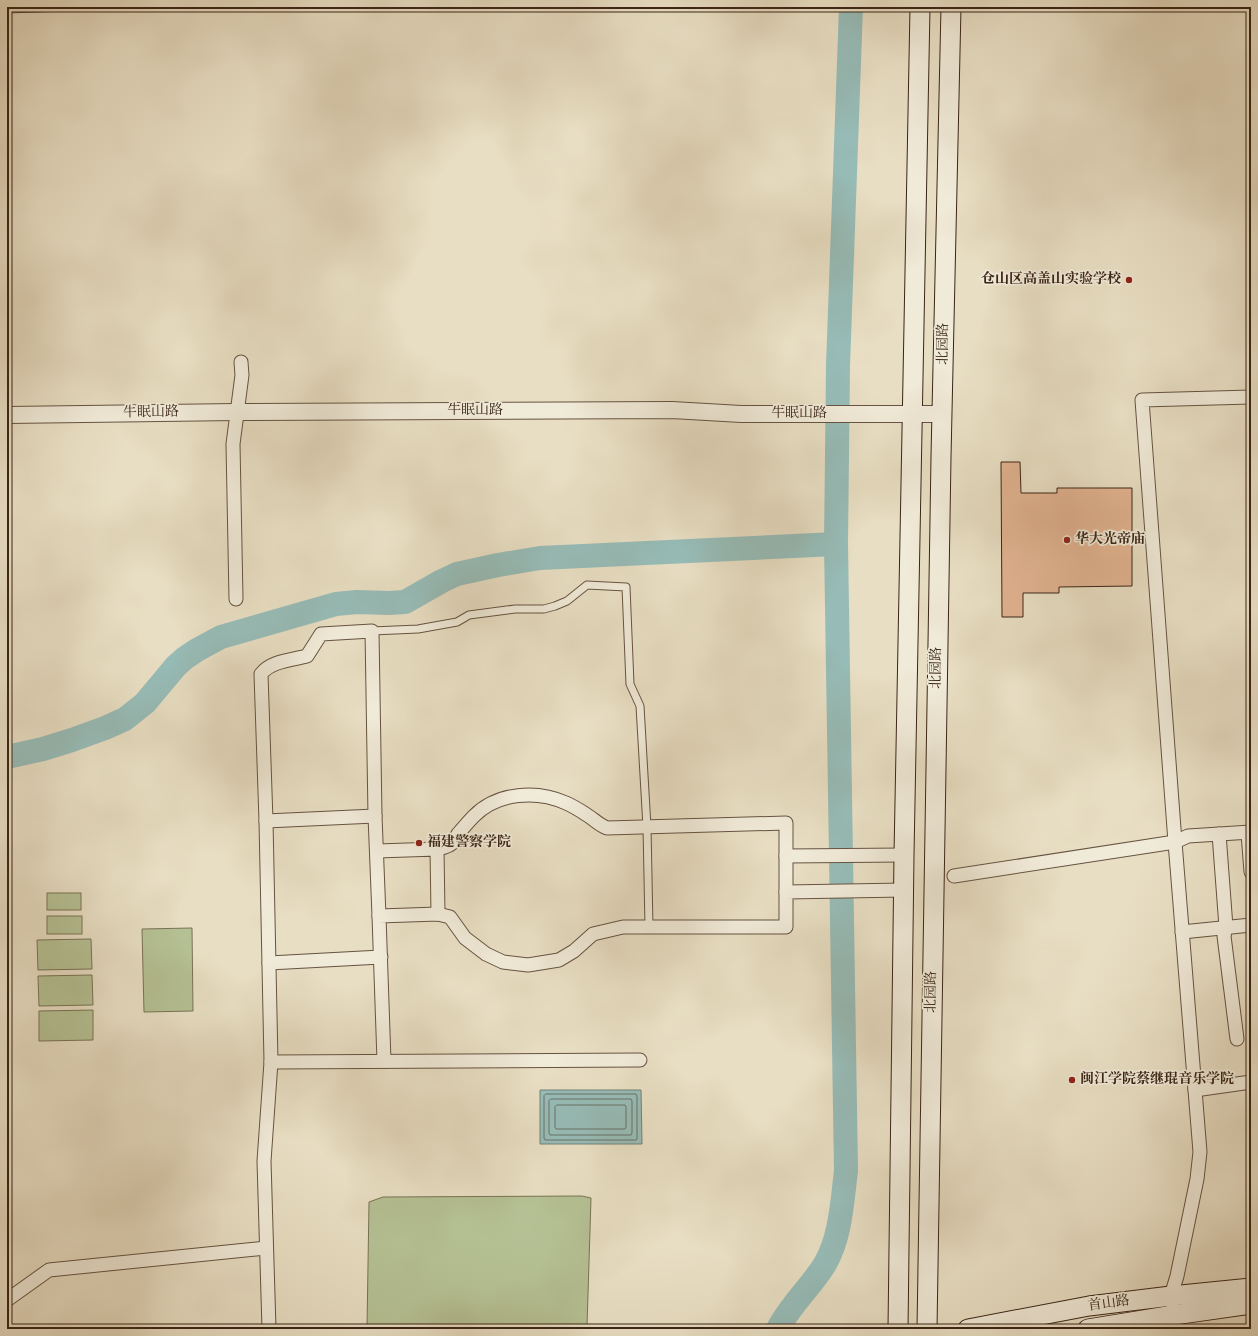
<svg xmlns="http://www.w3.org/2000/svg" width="1258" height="1336" font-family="'Sorts Mill Goudy','Noto Serif SC',serif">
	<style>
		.green { fill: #b5c194; stroke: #787355 }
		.water { fill: #97bcb7; stroke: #728077 }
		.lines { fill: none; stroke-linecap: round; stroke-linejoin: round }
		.shore { stroke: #687066; stroke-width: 1 }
		.river { stroke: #97bcb7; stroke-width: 24 }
		.building { fill: #e2b391; stroke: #3a2516 }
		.service-casing { stroke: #665341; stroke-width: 9 }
		.minor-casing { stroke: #665341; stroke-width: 15 }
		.tertiary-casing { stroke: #665341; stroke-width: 18 }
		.secondary-casing { stroke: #3a2516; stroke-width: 21 }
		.service { stroke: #f0ead8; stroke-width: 7 }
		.minor { stroke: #f0ead8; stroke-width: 13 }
		.tertiary { stroke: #f0ead8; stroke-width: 16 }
		.secondary { stroke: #f0ead8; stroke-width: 19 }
		.poi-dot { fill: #8f2418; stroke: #f0ead8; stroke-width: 1.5 }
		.labels { text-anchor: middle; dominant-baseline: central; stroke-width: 3.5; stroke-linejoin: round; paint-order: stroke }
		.poi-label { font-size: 14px; font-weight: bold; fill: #3a2516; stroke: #f0ead8; text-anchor: start }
		.street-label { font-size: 14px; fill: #3a2516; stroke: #f0ead8 }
	</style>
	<rect width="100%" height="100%" fill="#e8dec3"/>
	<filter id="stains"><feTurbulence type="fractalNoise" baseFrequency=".005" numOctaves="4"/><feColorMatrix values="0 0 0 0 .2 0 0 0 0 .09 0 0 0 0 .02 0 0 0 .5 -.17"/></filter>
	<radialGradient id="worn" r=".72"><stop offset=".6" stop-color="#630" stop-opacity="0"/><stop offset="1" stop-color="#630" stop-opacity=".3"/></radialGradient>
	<!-- green -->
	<g class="green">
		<rect x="47" y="893" width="34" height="17"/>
		<rect x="47" y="916" width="35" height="18"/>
		<polygon points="192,928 193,1011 144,1012 142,929"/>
		<polygon points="91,939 92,969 38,970 37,940"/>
		<polygon points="92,975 93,1005 39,1006 38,976"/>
		<polygon points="93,1010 93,1040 39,1041 39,1011"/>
		<polygon points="582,1196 591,1198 587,1326 582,1329 367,1329 369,1202 383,1197"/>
	</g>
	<!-- water -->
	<polygon class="water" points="540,1090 641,1090 642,1144 540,1144"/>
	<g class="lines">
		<!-- shore -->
		<g class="shore">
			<polygon points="546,1094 636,1094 637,1096 637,1139 636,1140 545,1140 544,1138 544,1096"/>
			<polygon points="551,1099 631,1099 632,1101 632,1133 631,1135 550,1135 549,1133 549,1101"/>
			<polygon points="557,1105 625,1105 626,1107 626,1127 625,1129 556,1129 555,1127 555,1107"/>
		</g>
		<!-- river -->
		<g class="river">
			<polyline points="7,757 43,749 72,740 105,728 125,719 145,703 176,666 185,658 197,650 221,637 336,604 357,602 389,603 405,602 442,581 457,574 498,565 540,558 836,544"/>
			<path d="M778 1329C790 1305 811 1287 825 1264 841 1236 842 1202 846 1171L836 544 838 366 851 7"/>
		</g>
	</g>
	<!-- building -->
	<polygon class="building" points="1001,462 1020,462 1021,493 1057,493 1057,488 1132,488 1132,586 1059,587 1059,593 1023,593 1023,617 1002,617"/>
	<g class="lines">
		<defs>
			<g id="service">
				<polyline points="7,9 66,7"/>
				<polyline points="372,631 418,629 457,622 469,615 515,609 544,609 555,606 567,601 587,585 626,587 630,684 640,706 647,827 649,927"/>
			</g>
			<g id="minor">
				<polyline points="236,599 233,444 242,375 241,362"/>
				<polyline points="266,821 375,816"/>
				<polyline points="1248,833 1251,872"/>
				<polyline points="1219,834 1226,927 1224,936 1237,1039"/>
				<path d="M437 849C441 848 448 847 451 844 454 842 456 837 458 834 463 828 469 821 474 816 498 792 537 790 566 803 573 806 581 811 587 815 595 820 599 825 607 828L786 823V856L904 855"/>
				<polyline points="377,851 437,849 438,914"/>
				<polyline points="786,856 786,892"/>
				<polyline points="954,876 1175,842 1188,836 1251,832"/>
				<polyline points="1182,932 1251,925"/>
				<polyline points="269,963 381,957"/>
				<polyline points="384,1061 379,916 438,914 450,917 465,938 486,954 503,962 528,965 559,960 574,951 593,934 623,927 786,927 786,892 904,890"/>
				<polyline points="271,1062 640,1060"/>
				<polyline points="1195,1090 1251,1082"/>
				<polyline points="7,1300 49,1270 266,1248"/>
				<polyline points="1172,1303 1171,1296 1177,1276 1197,1179 1200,1152 1175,842 1142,400 1251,397"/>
				<path d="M269 1329 264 1161 271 1062 266 821 261 674C271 661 291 660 307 656L321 634 372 631 375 816 379 916"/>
			</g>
			<polyline id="tertiary" points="7,415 237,412 672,410 741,414 942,414"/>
			<g id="secondary">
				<polyline points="898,1329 904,855 920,7"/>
				<polyline points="927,1329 941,457 951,7"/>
				<polyline points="968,1329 1089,1306 1171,1296 1251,1288"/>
				<polyline points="1088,1329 1174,1315 1251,1304"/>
			</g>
		</defs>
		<!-- service casing -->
		<use href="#service" class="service-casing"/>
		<!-- minor casing -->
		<use href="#minor" class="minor-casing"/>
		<!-- tertiary casing -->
		<use href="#tertiary" class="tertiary-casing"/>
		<!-- secondary casing -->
		<use href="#secondary" class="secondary-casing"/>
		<!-- service -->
		<use href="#service" class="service"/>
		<!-- minor -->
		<use href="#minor" class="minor"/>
		<!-- tertiary -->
		<use href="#tertiary" class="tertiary"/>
		<!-- secondary -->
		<use href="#secondary" class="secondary"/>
	</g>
	<!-- markers -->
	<g class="poi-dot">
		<circle cx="1129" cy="280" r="4"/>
		<circle cx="1067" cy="540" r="4"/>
		<circle cx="419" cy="843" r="4"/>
		<circle cx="1072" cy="1080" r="4"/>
	</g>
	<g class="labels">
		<!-- poi labels -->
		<g class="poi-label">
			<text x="1121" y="280" text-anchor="end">仓山区高盖山实验学校</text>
			<text x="1075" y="540">华大光帝庙</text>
			<text x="427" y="843">福建警察学院</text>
			<text x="1080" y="1080">闽江学院蔡继琨音乐学院</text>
		</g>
		<!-- street labels -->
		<g class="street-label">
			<text transform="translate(944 344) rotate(-89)">北园路</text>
			<text x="475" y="411">牛眠山路</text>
			<text transform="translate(151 413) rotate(-1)">牛眠山路</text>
			<text x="799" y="414">牛眠山路</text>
			<text transform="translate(937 668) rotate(-89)">北园路</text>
			<text transform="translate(932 992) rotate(-89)">北园路</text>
			<text transform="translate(1109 1304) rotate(-8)">首山路</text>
		</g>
	</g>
	<!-- margin -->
	<rect width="1258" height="1336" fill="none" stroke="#e8dec3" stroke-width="24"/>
	<rect x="8" y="8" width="1242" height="1320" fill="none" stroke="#3a2516" stroke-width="2"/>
	<rect x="12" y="12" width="1234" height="1312" fill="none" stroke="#3a2516"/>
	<rect width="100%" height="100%" filter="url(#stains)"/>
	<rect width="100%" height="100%" fill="url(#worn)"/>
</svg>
